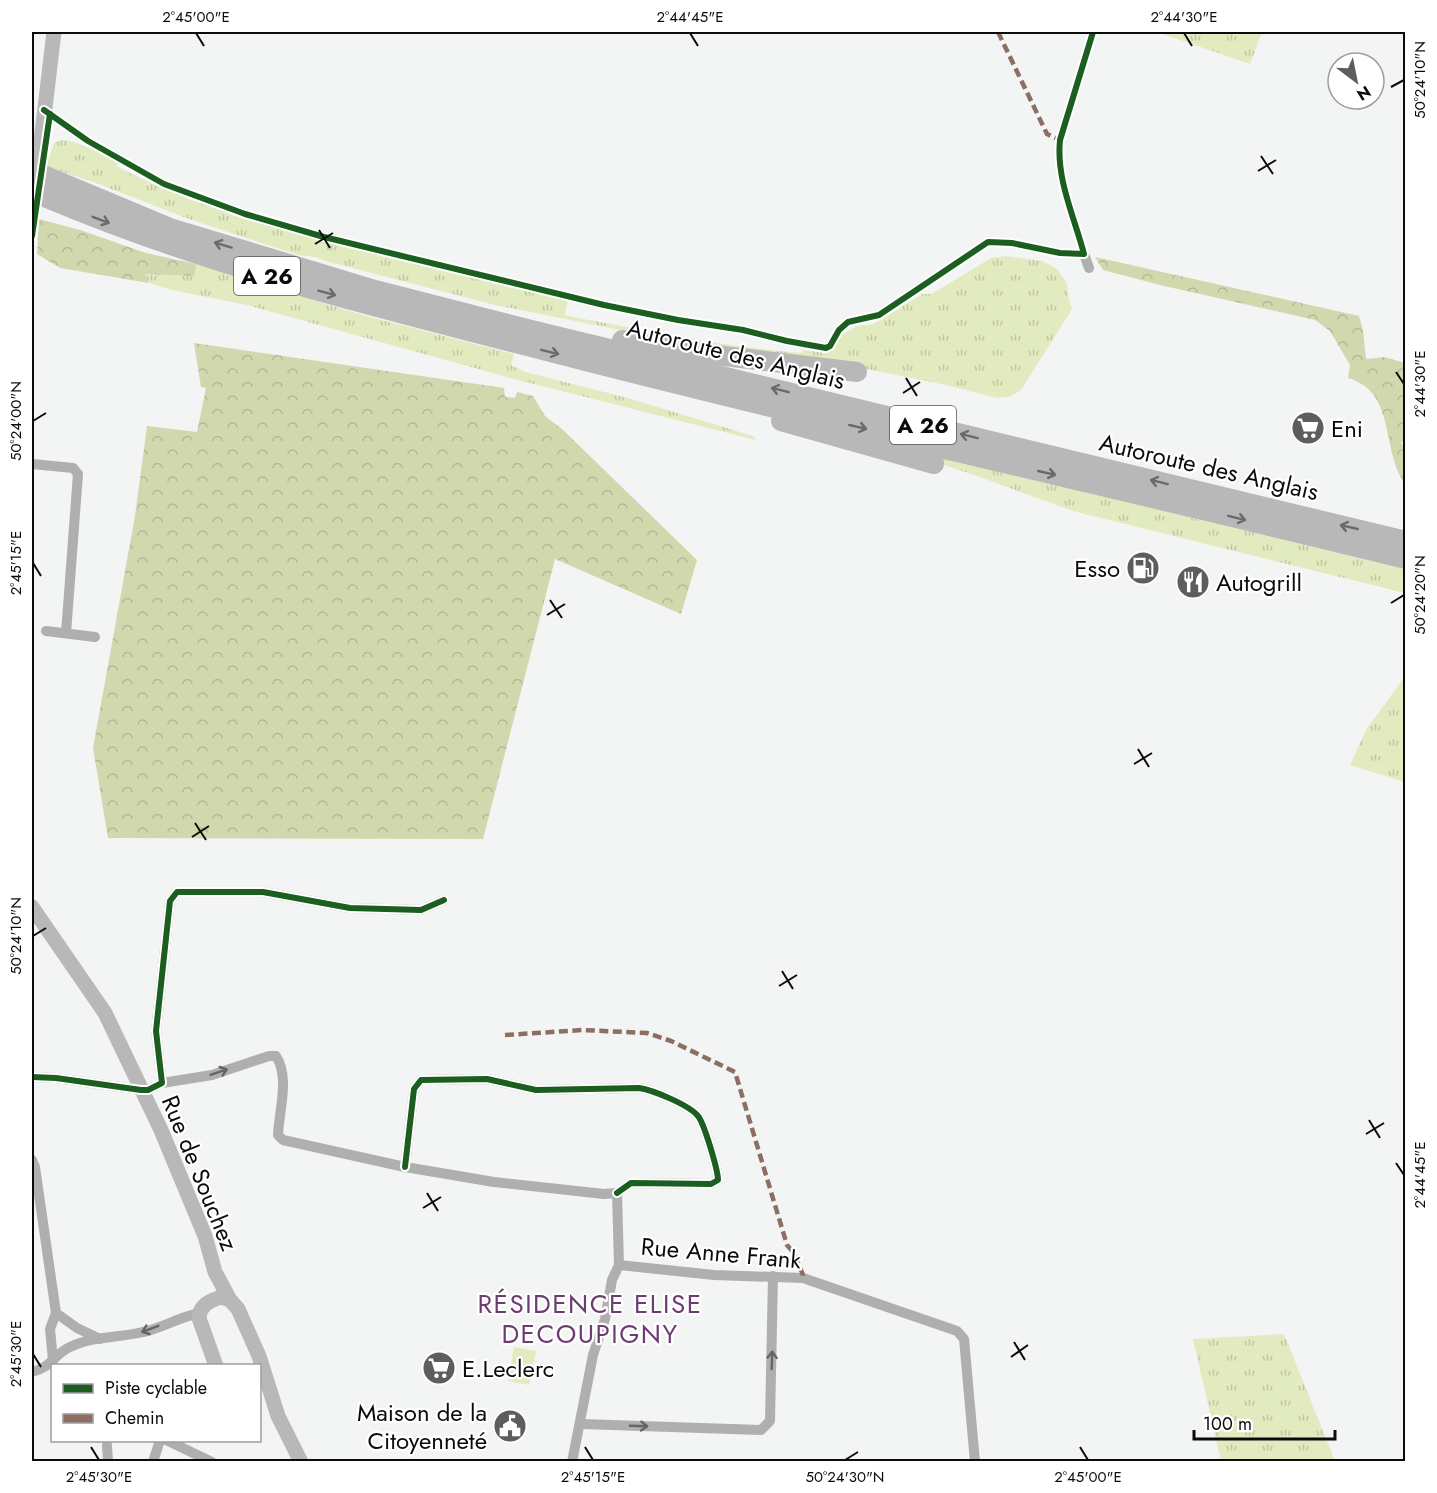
<svg xmlns="http://www.w3.org/2000/svg" width="1437" height="1493" font-family="Jost,sans-serif">
	<style>
		.grass { fill: url(#grass-tufts) }
		.forest { fill: url(#forest-crowns) }
		.pitch { fill: #e2eac0 }
		.lines { fill: none; stroke-linecap: round; stroke-linejoin: round }
		.street { stroke: #aeafae; stroke-width: 10 }
		.secondary { stroke: #b8b8b8; stroke-width: 15 }
		.highway { stroke: #b7b8b7; stroke-width: 20 }
		.highway-bridge { stroke: #b7b8b7; stroke-width: 20 }
		.quiet { stroke: #8d6e63; stroke-width: 4.5; stroke-dasharray: 9 4.5; stroke-linecap: butt }
		.cycleway-casing { stroke: #fff; stroke-width: 10 }
		.cycleway { stroke: #1b5e20; stroke-width: 6 }
		.oneway { stroke: #6a6a6a }
		.oneway2 { stroke: #656565 }
		.ticks { fill: none; stroke: #0b0b0c; stroke-width: 2 }
		.labels { text-anchor: middle; dominant-baseline: central; stroke-width: 4.5; stroke-linejoin: round; paint-order: stroke }
		.shield { fill: #fff; stroke: #545455; stroke-width: 1.5 }
		.shield-label { font-size: 22px; font-weight: bold; fill: #0b0b0c }
		.street-label { font-size: 24px; fill: #0b0b0c; stroke: #fff }
		.poi-label { font-size: 24px; fill: #0b0b0c; stroke: #fff; text-anchor: start }
		.neighbourhood-label { font-size: 26px; letter-spacing: 1.5px; fill: #6c3c70; stroke: #fff }
		.neatline { fill: none; stroke: #0b0b0c; stroke-width: 2 }
		.ticks-label { font-size: 15px; text-anchor: middle; fill: #0b0b0c }
	</style>
	<defs>
		<pattern id="grass-tufts" width="24" height="20" patternUnits="userSpaceOnUse" patternTransform="scale(1.5)"><rect width="24" height="20" fill="#e2eac0"/><path d="M3 7l-1-3M5 7V3M7 7l1-3M15 17l-1-3M17 17v-4M19 17l1-3" fill="none" stroke="#c1c7a4"/></pattern>
		<pattern id="forest-crowns" width="20" height="18" patternUnits="userSpaceOnUse" patternTransform="scale(1.5)"><rect width="20" height="18" fill="#d1d8ad"/><path d="M2 6a3 3 0 1 1 6 0M12 15a3 3 0 1 1 6 0" fill="none" stroke="#b2b894"/></pattern>
	</defs>
	<rect width="100%" height="100%" fill="#f3f4f4"/>
	<!-- grass -->
	<g class="grass">
		<polygon points="1157,32 1262,32 1250,64"/>
		<path d="M62 140C82 142 101 154 119 164L116 166C214 217 324 241 431 266 477 277 521 290 568 300L565 314 567 316C645 330 723 347 802 353L803 350 826 353 833 350 842 335 857 326 874 324 922 294H932L991 258 1006 256 1042 261 1056 268 1067 283 1069 301 1072 309 1021 390 1009 397 997 398 946 385 857 367 699 346 495 305 329 262 316 257 298 255 189 219 96 183 32 162V149L49 158 54 143Z"/>
		<polygon points="196,264 366,316 514,354 511,365 525,372 624,397 753,436 756,440 518,380 247,305 172,290 149,283 145,274 195,276"/>
		<polygon points="908,447 1101,496 1405,569 1405,593 1073,511 980,477 906,452"/>
		<polygon points="1405,676 1405,782 1350,765 1366,730"/>
		<polygon points="1284,1334 1335,1461 1221,1461 1193,1339"/>
	</g>
	<!-- forest -->
	<g class="forest">
		<polygon points="39,219 80,230 146,253 196,264 195,276 145,274 149,283 60,268 37,254"/>
		<path d="M1095 257 1359 316 1363 330 1366 359 1384 357 1405 363V442H1401L1405 449V484C1381 450 1396 391 1348 378L1350 365 1330 331 1315 320 1160 285 1103 270Z"/>
		<polygon points="194,343 504,388 505,397 515,398 517,392 533,396 545,416 562,429 697,560 681,614 555,559 483,839 108,838 93,748 135,516 147,426 197,432 206,388 201,387"/>
	</g>
	<!-- pitch -->
	<polygon class="pitch" points="514,1347 536,1351 529,1385 508,1381"/>
	<g class="lines">
		<!-- street -->
		<g class="street">
			<polyline points="1084,254 1089,268"/>
			<polyline points="32,464 73,468 78,474 66,633"/>
			<polyline points="46,631 95,637"/>
			<polyline points="32,1077 56,1078 141,1090 148,1090 162,1083 156,1031 170,901 177,892 263,892 350,908 421,910 444,900"/>
			<path d="M162 1083 212 1075 269 1056H276C290 1077 279 1111 278 1135L283 1140 405 1167 494 1182 604 1194 617 1193"/>
			<polyline points="32,1160 35,1167 56,1313 77,1328 100,1339"/>
			<path d="M405 1167 414 1089 421 1080 487 1079 536 1090 639 1088C653 1090 689 1105 698 1116 704 1123 718 1170 718 1180L711 1184 631 1183 617 1193"/>
			<polyline points="619,1265 714,1275 803,1278 957,1331 964,1339 975,1462"/>
			<polyline points="53,1360 50,1329 56,1313"/>
			<path d="M32 1372C52 1367 53 1355 70 1347 92 1336 119 1338 143 1332 162 1328 179 1317 200 1313"/>
			<polyline points="581,1424 761,1430 770,1421 773,1276"/>
			<polyline points="166,1440 212,1462"/>
			<polyline points="107,1445 108,1462"/>
			<polyline points="153,1462 160,1440"/>
			<polyline points="572,1462 593,1355 605,1319 612,1280 619,1265 617,1193"/>
		</g>
		<!-- secondary -->
		<g class="secondary">
			<polyline points="32,217 54,32"/>
			<polyline points="32,907 105,1013 161,1130 205,1236 215,1272 230,1300"/>
			<path d="M216 1366 199 1318C200 1305 209 1301 221 1297L230 1300 238 1309 259 1356 278 1416 301 1462"/>
		</g>
		<!-- highway -->
		<g class="highway">
			<polyline points="48,177 170,228 375,290 531,330 1406,541"/>
			<path d="M47 198C217 270 396 312 574 358 850 429 1129 491 1406 559"/>
			<polyline points="622,340 724,356 857,372"/>
			<polyline points="781,421 934,464"/>
		</g>
		<!-- highway-bridge -->
		<g class="highway-bridge">
			<polyline points="32,170 48,177"/>
			<polyline points="32,191 47,198"/>
		</g>
		<!-- quiet -->
		<g class="quiet">
			<polyline points="998,32 1047,134 1060,140"/>
			<polyline points="505,1035 583,1030 647,1033 671,1041 735,1072 787,1245 794,1253 803,1275 803,1278"/>
		</g>
		<defs>
			<g id="cycleway">
				<path d="M44 110 88 141 164 184 245 214 324 237 604 305 678 320 743 330 787 341 826 348 830 346 839 330 848 322 879 315 988 242 1012 243 1060 253 1084 254C1074 216 1056 179 1060 140L1093 32"/>
				<polyline points="32,236 50,114"/>
				<polyline points="32,1077 56,1078 141,1090 148,1090 162,1083 156,1031 170,901 177,892 263,892 350,908 421,910 444,900"/>
				<path d="M405 1167 414 1089 421 1080 487 1079 536 1090 639 1088C653 1090 689 1105 698 1116 704 1123 718 1170 718 1180L711 1184 631 1183 617 1193"/>
			</g>
		</defs>
		<!-- cycleway casing -->
		<use href="#cycleway" class="cycleway-casing"/>
		<!-- cycleway -->
		<use href="#cycleway" class="cycleway"/>
	</g>
	<!-- one-way arrows -->
	<defs><path id="oneway-shaft" d="M-6 0H5M1.5-3L5.5 0L1.5 3" fill="none" stroke-width="1.6" stroke-linecap="round" stroke-linejoin="round" transform="scale(1.5)"/></defs>
	<g class="oneway">
		<use href="#oneway-shaft" transform="translate(101 220) rotate(21)"/>
		<use href="#oneway-shaft" transform="translate(223 245) rotate(-163)"/>
		<use href="#oneway-shaft" transform="translate(327 293) rotate(15)"/>
		<use href="#oneway-shaft" transform="translate(550 352) rotate(14)"/>
		<use href="#oneway-shaft" transform="translate(780 390) rotate(-166)"/>
		<use href="#oneway-shaft" transform="translate(858 427) rotate(13)"/>
		<use href="#oneway-shaft" transform="translate(969 436) rotate(-166)"/>
		<use href="#oneway-shaft" transform="translate(1047 473) rotate(13)"/>
		<use href="#oneway-shaft" transform="translate(1159 482) rotate(-166)"/>
		<use href="#oneway-shaft" transform="translate(1237 518) rotate(14)"/>
		<use href="#oneway-shaft" transform="translate(1349 527) rotate(-167)"/>
	</g>
	<g class="oneway2">
		<use href="#oneway-shaft" transform="translate(219 1072) rotate(-19)"/>
		<use href="#oneway-shaft" transform="translate(150 1329) rotate(160)"/>
		<use href="#oneway-shaft" transform="translate(772 1360) rotate(-88)"/>
		<use href="#oneway-shaft" transform="translate(639 1426) rotate(2)"/>
	</g>
	<!-- ticks -->
	<path class="ticks" d="M196 33 204 46M690 33 698 46M1184 33 1192 46M1391 87 1404 80M1261 156 1273 174M1258 171 1276 160M319 230 330 248M315 244 333 233M1396 372 1404 384M906 378 917 396M903 393 920 382M33 421 46 413M33 563 41 576M550 600 562 618M1391 603 1404 595M547 615 565 604M1138 749 1149 767M1134 764 1152 753M195 823 206 840M192 837 209 826M33 936 46 928M782 971 793 989M779 986 797 975M1369 1120 1380 1138M1366 1134 1384 1123M1396 1163 1404 1175M427 1193 438 1211M423 1208 441 1197M1014 1342 1025 1360M33 1354 41 1367M1011 1357 1028 1345M91 1447 99 1460M585 1447 593 1460M1080 1447 1088 1460M845 1460 858 1452"/>
	<!-- icons -->
	<defs>
		<symbol id="supermarket-disc" viewBox="-11 -11 22 22"><circle r="9.5" fill="#5c5d5d" stroke="#fff"/><path d="M-6-5.5h2.5l.6 2H6L4.5 2H-2.5L-4.4-4H-6ZM-1.5 3.2a1.3 1.3 0 1 0 .1 0ZM3 3.2a1.3 1.3 0 1 0 .1 0Z" fill="#fff"/></symbol>
		<symbol id="fuel-disc" viewBox="-11 -11 22 22"><circle r="9.5" fill="#5c5d5d" stroke="#fff"/><path d="M-5.5-6h7V0h2V4h1.3V-2.5L3-4.5l.8-.8L6-3V5H2.5V1h-1V6h-7ZM-4.2-4.7v3.2H.2V-4.7Z" fill="#fff"/></symbol>
		<symbol id="restaurant-disc" viewBox="-11 -11 22 22"><circle r="9.5" fill="#5c5d5d" stroke="#fff"/><path d="M-5-6h1v4h1v-4h1v4h1v-4h1v5L-1.5 .5V6h-2V.5L-5-1ZM5-6V6H3V1.5H1.5Q1.5-4 5-6Z" fill="#fff"/></symbol>
		<symbol id="civic-disc" viewBox="-11 -11 22 22"><circle r="9.5" fill="#5c5d5d" stroke="#fff"/><path d="M-.6-6.5H3V-4.5H.6V-3L4-1V1h2V6H-6V1h2V-1L-.6-3ZM-1.2 2.5V6h2.4V2.5Z" fill="#fff"/></symbol>
	</defs>
	<g fill-rule="evenodd">
		<use href="#supermarket-disc" x="1289" y="409" width="38" height="38"/>
		<use href="#fuel-disc" x="1124" y="549" width="38" height="38"/>
		<use href="#restaurant-disc" x="1174" y="563" width="38" height="38"/>
		<use href="#supermarket-disc" x="420" y="1349" width="38" height="38"/>
		<use href="#civic-disc" x="491" y="1407" width="38" height="38"/>
	</g>
	<g class="labels">
		<!-- shield labels -->
		<g class="shield">
			<rect x="234" y="257" width="66" height="38" rx="4.5"/>
			<rect x="890" y="406" width="66" height="38" rx="4.5"/>
		</g>
		<g class="shield-label">
			<text x="267" y="276">A 26</text>
			<text x="923" y="425">A 26</text>
		</g>
		<!-- street labels -->
		<g class="street-label">
			<text transform="translate(736 354) rotate(14)">Autoroute des Anglais</text>
			<text transform="translate(1209 467) rotate(13)">Autoroute des Anglais</text>
			<text transform="translate(200 1173) rotate(68)">Rue de Souchez</text>
			<text transform="translate(721 1253) rotate(5)">Rue Anne Frank</text>
		</g>
		<!-- poi labels -->
		<g class="poi-label">
			<text x="1331" y="428">Eni</text>
			<text x="1120" y="568" text-anchor="end">Esso</text>
			<text x="1216" y="582">Autogrill</text>
			<text x="462" y="1368">E.Leclerc</text>
			<text x="487" y="1412" text-anchor="end">Maison de la<tspan x="487" dy="28">Citoyenneté</tspan></text>
		</g>
		<!-- neighbourhood labels -->
		<g class="neighbourhood-label">
			<text x="590" y="1304">RÉSIDENCE ELISE<tspan x="590" dy="30">DECOUPIGNY</tspan></text>
		</g>
	</g>
	<!-- border -->
	<rect width="1437" height="1493" fill="none" stroke="#ffffff" stroke-width="66"/>
	<!-- legend -->
	<rect x="51" y="1364" width="210" height="78" fill="#ffffff" stroke="#9d9d9e" stroke-width="1.5"/>
	<rect x="63" y="1384" width="30" height="9" fill="#1b5e20" stroke="#9d9d9e" stroke-width="1.5"/>
	<text x="105" y="1394" font-size="18" fill="#0b0b0c">Piste cyclable</text>
	<rect x="63" y="1414" width="30" height="9" fill="#8d6e63" stroke="#9d9d9e" stroke-width="1.5"/>
	<text x="105" y="1424" font-size="18" fill="#0b0b0c">Chemin</text>
	<!-- north arrow -->
	<g transform="translate(1356 81) rotate(148)"><circle r="28" fill="#ffffff" stroke="#9d9d9e" stroke-width="1.5"/>
	<path d="M0-4.5L10 22L0 15L-10 22Z" fill="#5c5d5d"/>
	<text y="-9" font-size="16" font-weight="bold" text-anchor="middle" fill="#0b0b0c">N</text>
	</g>
	<!-- scale -->
	<path d="M1194 1430v9h141v-9" fill="none" stroke="#0b0b0c" stroke-width="3"/>
	<text x="1203" y="1430" font-size="18" fill="#0b0b0c" stroke="#ffffff" stroke-width="4.5" paint-order="stroke">100 m</text>
	<rect x="33" y="33" width="1371" height="1427" class="neatline"/>
	<g class="ticks-label">
		<text x="196" y="22">2°45'00"E</text>
		<text x="690" y="22">2°44'45"E</text>
		<text x="1184" y="22">2°44'30"E</text>
		<text transform="translate(1420 80) rotate(-90)" y="5">50°24'10"N</text>
		<text transform="translate(1420 384) rotate(-90)" y="5">2°44'30"E</text>
		<text transform="translate(16 421) rotate(-90)" y="5">50°24'00"N</text>
		<text transform="translate(16 563) rotate(-90)" y="5">2°45'15"E</text>
		<text transform="translate(1420 595) rotate(-90)" y="5">50°24'20"N</text>
		<text transform="translate(16 936) rotate(-90)" y="5">50°24'10"N</text>
		<text transform="translate(1420 1175) rotate(-90)" y="5">2°44'45"E</text>
		<text transform="translate(16 1354) rotate(-90)" y="5">2°45'30"E</text>
		<text x="99" y="1482">2°45'30"E</text>
		<text x="593" y="1482">2°45'15"E</text>
		<text x="845" y="1482">50°24'30"N</text>
		<text x="1088" y="1482">2°45'00"E</text>
	</g>
</svg>
